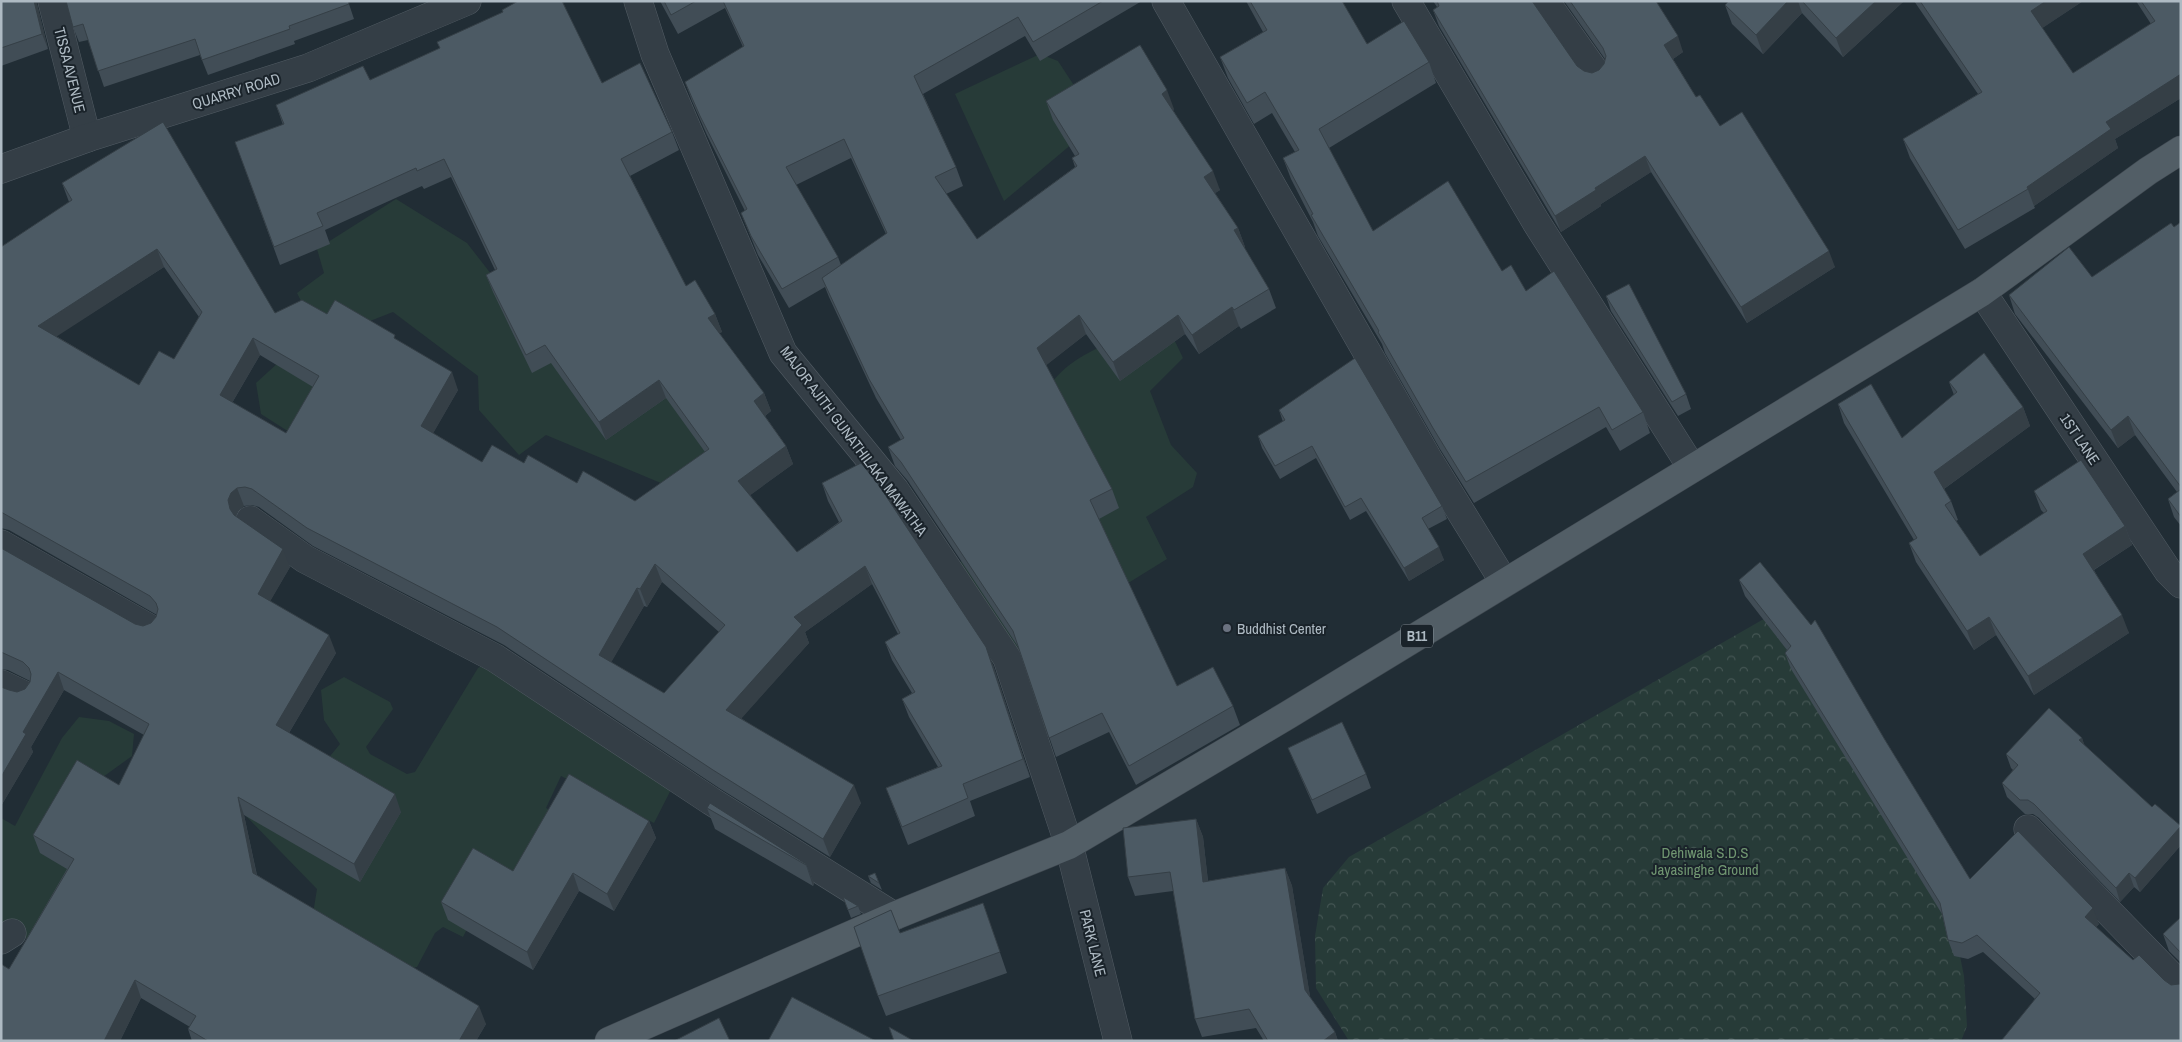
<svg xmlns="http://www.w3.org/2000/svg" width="2182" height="1042" font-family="'Archivo Narrow',sans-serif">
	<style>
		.green { fill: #273b38 }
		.forest { fill: url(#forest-crowns) }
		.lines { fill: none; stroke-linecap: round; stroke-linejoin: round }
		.minor-casing { stroke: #525c64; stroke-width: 29 }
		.tertiary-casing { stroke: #525c64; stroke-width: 29 }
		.primary-casing { stroke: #3e474f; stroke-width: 29 }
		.minor { stroke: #343e46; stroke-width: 28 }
		.tertiary { stroke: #343e46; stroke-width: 28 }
		.primary { stroke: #525e66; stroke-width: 28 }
		.wall { fill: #414d56; fill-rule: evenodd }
		.shaded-wall { fill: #353f46 }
		.building { fill: #4c5a64; stroke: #353f46; fill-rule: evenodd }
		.worship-dot { fill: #6b7280; stroke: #1a232a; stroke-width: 2 }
		.labels { text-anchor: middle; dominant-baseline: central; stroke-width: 4; stroke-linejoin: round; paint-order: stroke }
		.shield { fill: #1a232a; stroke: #828d95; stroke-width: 1 }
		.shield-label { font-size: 14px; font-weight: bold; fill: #aebac3 }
		.street-label { font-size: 15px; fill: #aebac3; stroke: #1a232a }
		.poi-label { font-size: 15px; fill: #aebac3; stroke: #1a232a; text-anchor: start }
		.park-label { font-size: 15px; fill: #709671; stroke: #1a232a }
	</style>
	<defs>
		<pattern id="forest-crowns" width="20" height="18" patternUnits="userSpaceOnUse" patternTransform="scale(1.25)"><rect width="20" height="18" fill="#273b38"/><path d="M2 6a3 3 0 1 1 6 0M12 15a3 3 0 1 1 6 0" fill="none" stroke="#445553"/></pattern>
	</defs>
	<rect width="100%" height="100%" fill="#212d35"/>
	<!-- green -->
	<g class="green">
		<polygon points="1040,54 1058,61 1077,90 1073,143 1004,201 955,94"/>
		<polygon points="396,199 467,243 555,356 624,325 728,451 668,486 546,435 519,455 479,410 478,376 393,312 370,321 297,437 261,414 256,383 315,329 297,293 324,273 317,249"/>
		<path d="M1134 333 1172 335 1183 358 1150 391 1171 445 1197 473 1193 487 1146 517 1167 559 1007 658 948 569 1034 519 1052 382C1074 355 1103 346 1134 333Z"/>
		<polygon points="495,658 677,778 654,823 561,776 546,808 572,822 469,925 463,937 443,927 435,933 417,967 396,970 310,932 317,889 243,813 326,761 340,744 324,720 321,690 344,677 390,702 393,709 366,747 370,754 407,774 415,772 478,668"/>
		<polygon points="79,717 109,721 134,734 132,756 78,795 56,948 12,933 1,940 1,818 15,826 62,738"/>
	</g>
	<!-- forest -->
	<polygon class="forest" points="1769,616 1785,647 1952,917 1964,976 1967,1026 1961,1041 1349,1041 1316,988 1315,936 1323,888 1349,857"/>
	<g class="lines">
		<defs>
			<g id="minor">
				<polyline points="52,1 87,138"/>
				<polyline points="638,1 655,54 783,353 895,490 1007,658 1069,845 1118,1041"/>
				<polyline points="1166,1 1427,457 1504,582"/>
				<polyline points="1406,1 1536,222 1692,468"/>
				<polyline points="1545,1 1596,73"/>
				<polyline points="1982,292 2168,571 2181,584"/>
				<polyline points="250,520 305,559 495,658 711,801 894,916"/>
				<polyline points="1,544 149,628"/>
				<polyline points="1,684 22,694"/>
				<polyline points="2028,829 2181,986"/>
				<polyline points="1,940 12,933"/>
			</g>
			<polyline id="tertiary" points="1,169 87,138 308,68 467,1"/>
			<polyline id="primary" points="609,1041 894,916 1069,845 1288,715 1982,292 2148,171 2181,150"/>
		</defs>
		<!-- minor casing -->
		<use href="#minor" class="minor-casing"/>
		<!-- tertiary casing -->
		<use href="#tertiary" class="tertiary-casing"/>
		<!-- primary casing -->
		<use href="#primary" class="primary-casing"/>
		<!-- minor -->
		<use href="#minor" class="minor"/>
		<!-- tertiary -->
		<use href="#tertiary" class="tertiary"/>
		<!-- primary -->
		<use href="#primary" class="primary"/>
	</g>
	<!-- wall -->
	<g class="wall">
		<polygon points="1,1 37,1 37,4 48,49 1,66"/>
		<polygon points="66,1 348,1 354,19 294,41 295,44 208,75 200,55 104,87 88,40 79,42 73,27"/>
		<path d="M660 1H1142L1040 61 1025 36 923 94 956 167 963 186 946 194 977 239 1075 167 1072 158 1075 156 1053 120 1046 101 1174 109 1173 110 1220 190 1215 193 1238 228 1245 247H1244L1269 289 1276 308 1241 329 1239 326 1199 354 1185 334 1120 381 1086 334 1046 365 1112 489 1119 508 1099 519 1177 686 1233 706 1240 725 1136 785 1109 732 1056 757 1019 648 908 481 895 466 888 447 901 440 876 398 829 297 825 287 789 308 758 255 741 213 745 211 707 135 692 101 685 82 743 47 725 8 678 34ZM851 158 886 234 841 265 838 257 796 185Z"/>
		<polygon points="1246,1 1342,1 1367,44 1429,62 1436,83 1329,148 1373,231 1502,271 1526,291 1643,412 1650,433 1620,451 1606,427 1474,503 1440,449 1385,353 1382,344 1318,236 1313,222 1291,179 1283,158 1295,152 1272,113 1254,124 1228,78 1220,57 1263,32"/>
		<polygon points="1433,1 1532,1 1577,66 1584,71 1592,73 1599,70 1604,64 1605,59 1564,1 1656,1 1683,52 1673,59 1696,97 1835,267 1747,323 1651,172 1601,204 1601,206 1561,232 1439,26 1433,10 1437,7"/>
		<polygon points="1729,1 1904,1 1843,57 1802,13 1763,54 1732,24 1725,5"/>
		<polygon points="1914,1 2083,1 2042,28 2073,73 2151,24 2136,1 2181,1 2181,98 2115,139 2118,148 2034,206 2035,208 1965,249 1910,158 1903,139 1978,94"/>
		<path d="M437 42 602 83 672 132 679 150 630 176 686 286 715 314 722 332 719 333 764 393 771 411 765 416 786 446 793 464 750 495 797 552 839 522 828 501 822 483 993 665 1030 777 970 801 975 816 908 845 886 788 938 767 909 717 902 699 912 693 892 660 885 642 898 634 872 584 805 632 809 643 741 718 861 803 830 857 719 788 504 645 313 546 259 507 252 505 244 506 238 511 236 516 290 567 270 601 336 653 289 733 401 812 360 882 244 815 257 875 486 1024 476 1041H192L188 1029 190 1027 141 998 120 1041H1L9 969 67 869 40 853 33 835 119 785 144 735 64 690 31 747 33 752 1 806V687L9 690 17 692 25 689 30 681 8 670 1 669V548L135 624 143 626 151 623 156 617 157 615 9 530 1 528V247L69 202 62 183 275 313 327 314 397 340 458 390 433 433 482 462 524 463 577 483 635 501 705 452 666 398 606 440 551 363 532 373 493 292 486 275 495 270 451 177 424 189 422 186 325 230 330 244 280 265 235 142 283 125 276 105 370 80 440 48ZM164 267 199 317 174 359 139 385 56 336ZM260 355 313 387 286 433 232 403ZM662 582 719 632 664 693 611 662 644 606 647 607Z"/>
		<polygon points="2181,222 2181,526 2174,517 2168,499 2177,492 2135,435 2118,448 2015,314 2009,295 2092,277 2174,227"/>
		<polygon points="1606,296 1686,394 1691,409 1678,416 1611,311"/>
		<polygon points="1949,382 2023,407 2030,426 1944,489 1951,501 1958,520 1956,521 1980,556 2044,513 2041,510 2034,491 2125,526 2132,545 2094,570 2129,633 2034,695 1996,635 1974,650 1916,562 1909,543 1914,540 1844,423 1838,404 1902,438 1954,395"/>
		<polygon points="1279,410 1442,506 1447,519 1428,529 1444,560 1409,581 1366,511 1350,520 1316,458 1280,479 1262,448 1258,436 1283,422"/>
		<polygon points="1739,580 1885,740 1970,879 2099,924 2096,927 2181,1041 2035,999 1983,952 1968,959 1954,956 1948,940 1942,914 1791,669 1785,653 1787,650 1745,596"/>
		<polygon points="2082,738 2084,745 2152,807 2181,826 2181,845 2140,892 2134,887 2120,902 2039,818 2033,814 2025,814 2007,797 2002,783 2013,770 2011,768 2006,754"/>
		<polygon points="1288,748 1366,774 1371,788 1317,814 1294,762"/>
		<polygon points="707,808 806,864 814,884 813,886 715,829"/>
		<polygon points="1196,819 1203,837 1208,881 1285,868 1292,886 1310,997 1335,1032 1338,1041 1264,1041 1256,1028 1202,1037 1195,1019 1173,891 1135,896 1128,877"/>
		<polygon points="649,821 656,838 614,911 579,891 533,970 448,920 441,902 513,871"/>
		<polygon points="875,873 882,890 871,883 868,876"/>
		<polygon points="843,897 858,906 861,914 851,918"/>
		<polygon points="983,903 1007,973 886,1016 878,996"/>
		<polygon points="2181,917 2181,963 2169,951 2163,934"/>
	</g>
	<!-- shaded-wall -->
	<g class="shaded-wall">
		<polygon points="34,1 37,1 37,4 48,49 42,34"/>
		<polygon points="1788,1 1798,1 1802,13 1763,54 1756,35"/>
		<polygon points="1876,1 1904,1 1843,57 1836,38"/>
		<polygon points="2046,1 2083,1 2038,31 2031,11"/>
		<polygon points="1678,36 1683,52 1670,61 1664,45"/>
		<polygon points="2181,74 2181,98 2115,139 2118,148 2034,206 2027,187 2106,122"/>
		<polygon points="1167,90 1174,109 1169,113 1162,94"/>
		<polygon points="1645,156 1651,172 1601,204 1601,206 1561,232 1555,216 1595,188"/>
		<polygon points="1213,171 1220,190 1211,196 1204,177"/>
		<polygon points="1238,228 1245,247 1241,249 1234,230"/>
		<polygon points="157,249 164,267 45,344 38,326"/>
		<polygon points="1829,251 1835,267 1747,323 1741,307"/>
		<polygon points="1232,307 1239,326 1199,354 1192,335"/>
		<polygon points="715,314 722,332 715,336 708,318"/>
		<polygon points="1079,315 1086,334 1044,367 1037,348"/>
		<polygon points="1178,315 1185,334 1120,381 1113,362"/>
		<polygon points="253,338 260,355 226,413 220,395"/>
		<polygon points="452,372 458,390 427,444 421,426"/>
		<polygon points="659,380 666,398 606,440 599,422"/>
		<polygon points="764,393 771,411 761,419 754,401"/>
		<polygon points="2023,407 2030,426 1941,491 1934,472"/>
		<polygon points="2128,416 2135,435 2118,448 2111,430"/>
		<polygon points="786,446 793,464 745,499 738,481"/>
		<polygon points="237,488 244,506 238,511 235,518 230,509 228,500 231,493"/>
		<polygon points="2125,526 2132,545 2090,572 2083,554"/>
		<polygon points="1439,547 1444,560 1409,581 1404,568"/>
		<polygon points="283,549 290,567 264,612 258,594"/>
		<polygon points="655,564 662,582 647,607 640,589"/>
		<polygon points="865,566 872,584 805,632 809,643 733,728 726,710 794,617"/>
		<polygon points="637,588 644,606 605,673 599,655"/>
		<polygon points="2122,615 2129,633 2034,695 2028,676"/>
		<polygon points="1989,617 1996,635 1974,650 1967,631"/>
		<polygon points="329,635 336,653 283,743 276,725"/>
		<polygon points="986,647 993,665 1030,777 1023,759"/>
		<polygon points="58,672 64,690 31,747 33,752 1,806 1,777 23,732"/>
		<polygon points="2082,738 2087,752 2079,740"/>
		<polygon points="854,785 861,803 830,857 823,839"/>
		<polygon points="395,794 401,812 360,882 354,864"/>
		<polygon points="238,797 244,815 260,891 253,873"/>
		<polygon points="1196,819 1203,837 1210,901 1203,882"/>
		<polygon points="649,821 656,838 614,911 607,894"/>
		<polygon points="2181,826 2181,845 2140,892 2135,878"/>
		<polygon points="806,864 814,884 813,886 806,865"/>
		<polygon points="1285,868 1292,886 1312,1008 1305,990"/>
		<polygon points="573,873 579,891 533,970 527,952"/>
		<polygon points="2129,873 2134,887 2120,902 2116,888"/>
		<polygon points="2093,908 2099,924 2091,933 2085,917"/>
		<polygon points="135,980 141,998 120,1041 104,1041"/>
		<polygon points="479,1006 486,1024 476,1041 459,1041"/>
		<polygon points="1335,1032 1338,1041 1323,1041"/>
	</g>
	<!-- building -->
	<g class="building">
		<polygon points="1,1 34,1 42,34 1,48"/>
		<polygon points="66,1 348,1 349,4 289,26 290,29 202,60 195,39 98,71 83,24 73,27"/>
		<path d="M518 1H562L602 83 640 63 672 132 621 159 686 286 695 280 715 314 708 318 764 393 754 401 786 446 738 481 797 552 842 521 822 483 861 463 876 481 986 647 1023 759 963 784 968 798 902 827 886 788 942 766 902 699 915 692 885 642 900 633 865 566 794 617 802 625 726 710 854 785 823 839 713 770 497 627 307 528 252 489 245 487 237 488 231 493 228 500 230 509 234 515 283 549 258 594 329 635 276 725 395 794 354 864 238 797 253 873 479 1006 459 1041H208L188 1029 196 1016 135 980 104 1041H1V964L9 969 74 859 33 835 77 760 119 785 149 724 58 672 23 732 26 734 1 777V687L9 690 17 692 25 689 30 682 31 674 29 668 23 662 1 652V548L135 624 143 626 151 623 156 617 158 609 156 603 150 596 1 512V247L72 200 62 183 163 122 275 313 302 300 327 314 335 300 395 335 394 338 452 372 421 426 482 462 492 445 524 463 528 455 577 483 583 471 635 501 709 449 659 380 599 422 545 345 526 355 486 275 497 269 444 159 417 171 416 168 317 213 323 226 274 247 235 142 284 124 276 105 363 66 370 80 440 48 437 42 503 12 502 10ZM157 249 202 312 174 359 159 351 139 385 38 326ZM253 338 319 376 286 433 220 395ZM655 564 725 625 664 693 599 655 637 588 640 589Z"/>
		<polygon points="664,1 696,1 671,15"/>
		<polygon points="723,1 1103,1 1033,42 1018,17 914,76 956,167 935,177 977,239 1077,166 1072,158 1079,154 1046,101 1140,45 1167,90 1162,94 1213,171 1204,177 1238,228 1234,230 1269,289 1234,310 1232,307 1192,335 1178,315 1113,362 1079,315 1037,348 1112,489 1090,500 1177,686 1213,667 1233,706 1129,766 1102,713 1049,738 1013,631 901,462 888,447 904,438 869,379 822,278 887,233 844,139 786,167 838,257 782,289 751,236 741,213 747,209 700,116 685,82 744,46"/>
		<polygon points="1250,1 1342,1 1367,44 1404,21 1429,62 1319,129 1373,231 1448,181 1502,271 1511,265 1526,291 1554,271 1643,412 1612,430 1599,407 1466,482 1433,428 1378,332 1379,331 1311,215 1313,214 1283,158 1299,150 1265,92 1247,103 1220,57 1267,30"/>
		<polygon points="1437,1 1532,1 1577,66 1584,71 1592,73 1599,70 1604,64 1606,56 1603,48 1570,1 1656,1 1678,36 1664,45 1696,97 1700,95 1720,126 1742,112 1829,251 1741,307 1645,156 1595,188 1596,190 1555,216 1433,10 1439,6"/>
		<polygon points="1729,1 1788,1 1756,35 1725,5"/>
		<polygon points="1802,1 1876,1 1836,38"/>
		<polygon points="1920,1 2046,1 2031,11 2073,73 2155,21 2141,1 2181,1 2181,74 2106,122 2111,129 2027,187 2028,189 1958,230 1903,139 1982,92"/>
		<polygon points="2181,222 2181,487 2128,416 2111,430 2009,295 2069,247 2092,277 2171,223 2174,227"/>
		<polygon points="1629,284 1686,394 1672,402 1606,296"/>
		<polygon points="1984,353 2023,407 1934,472 1951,501 1945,505 1980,556 2047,511 2034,491 2081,460 2125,526 2083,554 2122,615 2028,676 1989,617 1967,631 1909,543 1917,538 1838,404 1871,384 1902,438 1957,392 1949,382"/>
		<polygon points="1355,358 1442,506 1422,518 1439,547 1404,568 1361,498 1345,507 1312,446 1275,466 1258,436 1285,420 1279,410"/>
		<polygon points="2181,489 2181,517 2168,499"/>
		<polygon points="1760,562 1811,625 1815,620 1885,740 1970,879 2018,831 2093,908 2085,917 2133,960 2139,955 2164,980 2171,985 2179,984 2181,984 2181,1041 2001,1041 2040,993 1977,935 1962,943 1948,940 1940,903 1785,653 1791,646 1739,580"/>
		<polygon points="2049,708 2082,738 2079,740 2152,807 2155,804 2181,826 2135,878 2129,873 2116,888 2034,804 2028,800 2020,800 2002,783 2018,765 2006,754"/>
		<polygon points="1342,722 1366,774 1312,800 1288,748"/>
		<polygon points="569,774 649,821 607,894 573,873 527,952 441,902 473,848 513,871"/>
		<polygon points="710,803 806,864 806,865 707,808"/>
		<polygon points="1196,819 1203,882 1285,868 1305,990 1335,1032 1323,1041 1268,1041 1249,1009 1195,1019 1170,872 1128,877 1123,828"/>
		<polygon points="875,873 879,883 868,876"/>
		<polygon points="843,897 858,906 848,910"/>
		<polygon points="983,903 1000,952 878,996 854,927 891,910 900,933"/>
		<polygon points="2181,917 2181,953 2163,934"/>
		<polygon points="792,997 876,1041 768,1041"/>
		<polygon points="719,1018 730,1041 674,1041"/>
		<polygon points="889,1027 914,1041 894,1041"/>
	</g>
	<!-- markers -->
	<circle class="worship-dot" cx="1227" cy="628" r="5"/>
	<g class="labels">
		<!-- shield labels -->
		<rect class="shield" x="1401" y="624.5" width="32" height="23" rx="4"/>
		<g class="shield-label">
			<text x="1417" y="636">B11</text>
		</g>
		<!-- street labels -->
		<g class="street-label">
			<text transform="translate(70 70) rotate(76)">TISSA AVENUE</text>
			<text transform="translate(236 91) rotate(-17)">QUARRY ROAD</text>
			<text transform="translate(2080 439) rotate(56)">1ST LANE</text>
			<text transform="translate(854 441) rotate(53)">MAJOR AJITH GUNATHILAKA MAWATHA</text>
			<text transform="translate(1093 943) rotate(76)">PARK LANE</text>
		</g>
		<!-- poi labels -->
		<g class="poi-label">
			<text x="1237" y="628">Buddhist Center</text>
		</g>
		<!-- park labels -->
		<g class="park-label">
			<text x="1705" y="852">Dehiwala S.D.S<tspan x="1705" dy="17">Jayasinghe Ground</tspan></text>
		</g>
	</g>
	<!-- border -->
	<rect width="2182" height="1042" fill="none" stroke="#aebac3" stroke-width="5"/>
</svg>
